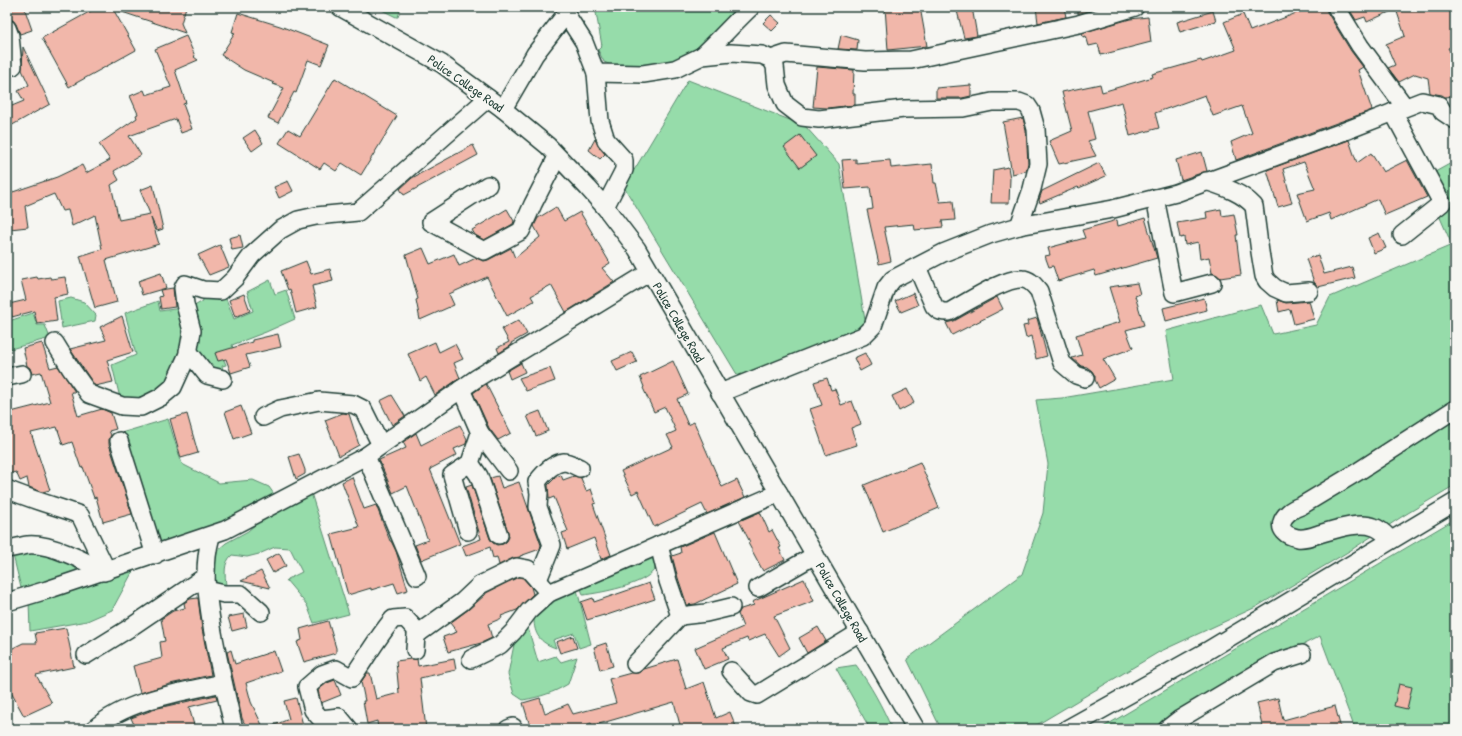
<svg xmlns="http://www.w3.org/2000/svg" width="1462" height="736" font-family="'Patrick Hand',sans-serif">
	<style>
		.grass { fill: #96dcaa; stroke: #5a8c6f }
		.building { fill: #f1b7aa; stroke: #1f3d34 }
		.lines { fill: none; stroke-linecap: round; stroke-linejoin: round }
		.minor-casing { stroke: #1f3d34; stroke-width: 20 }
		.minor { stroke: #f6f6f2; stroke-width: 17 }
		.labels { text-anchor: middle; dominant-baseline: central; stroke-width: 3.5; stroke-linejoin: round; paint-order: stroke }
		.street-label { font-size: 13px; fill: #1f3d34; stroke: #f6f6f2 }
	</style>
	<rect width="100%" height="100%" fill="#f6f6f2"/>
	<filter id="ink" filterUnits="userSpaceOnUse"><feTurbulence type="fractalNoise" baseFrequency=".025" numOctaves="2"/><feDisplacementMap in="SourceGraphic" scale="8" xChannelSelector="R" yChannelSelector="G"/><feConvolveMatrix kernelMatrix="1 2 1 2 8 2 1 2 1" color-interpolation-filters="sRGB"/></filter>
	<g filter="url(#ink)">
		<!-- grass -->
		<g class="grass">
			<polygon points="376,7 400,7 400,11 398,17 396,17"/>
			<polygon points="595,7 737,7 693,55 672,62 652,66 616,67 604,62 598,50 602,46"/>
			<polygon points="688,80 805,126 839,164 865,320 855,333 738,376 624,187"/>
			<polygon points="1455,161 1455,485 1403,516 1351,550 1256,607 1159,652 1030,729 941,729 907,659 1022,574 1043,513 1048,464 1036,400 1062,398 1174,379 1166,331 1261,305 1273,334 1316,325 1330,297 1452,245 1438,213 1450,206 1435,172"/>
			<polygon points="270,280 275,294 286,290 295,319 266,332 232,345 234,351 222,355 226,365 222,366 224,375 210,371 192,349 191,308 203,301 201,292 225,296 234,319 253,311 247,292"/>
			<polygon points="71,298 84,302 96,315 95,321 62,328 58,301"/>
			<polygon points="158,301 160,311 182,308 186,336 172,379 158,391 140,399 120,398 112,365 136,355 125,313"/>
			<polygon points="33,313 37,325 45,325 50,338 7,350 7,335 11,335 9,321"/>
			<polygon points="168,419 182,464 219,483 253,480 269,487 276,497 249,513 156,551 121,433"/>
			<path d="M311 493 349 614 314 623 307 605 286 580 302 572 290 548 275 547 259 554 247 557 232 555C223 563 225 574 226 586L211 588 214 560 218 550 226 543 248 531 267 514Z"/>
			<polygon points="1455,519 1455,729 1355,729 1320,636 1257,668 1156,729 1100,729"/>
			<polygon points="28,549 72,561 78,573 22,592 13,555"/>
			<path d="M657 552C657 558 657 566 654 570 644 585 600 593 583 595L580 585Z"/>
			<polygon points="129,570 133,571 112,610 87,621 30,631 29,602"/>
			<path d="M576 586 591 644 579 648 574 633 553 640 556 648C540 643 534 634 534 619 547 606 559 594 576 586Z"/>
			<path d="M526 621 538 662 556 656 561 662 577 657 568 684C553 693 540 697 523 700L514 694 508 674 516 635Z"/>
			<path d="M856 665C871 686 882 706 892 729H870L836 668Z"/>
		</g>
		<!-- building -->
		<g class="building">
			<polygon points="7,7 24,7 32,30 20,34 16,24 14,21 10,19"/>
			<polygon points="98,7 112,7 136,50 69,87 42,38"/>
			<polygon points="114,7 186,7 181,23 185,33 113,9"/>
			<polygon points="885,7 920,7 927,46 888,50"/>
			<polygon points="956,7 972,7 977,36 964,38"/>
			<polygon points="1036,7 1064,7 1066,17 1038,23"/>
			<polygon points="1089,7 1101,7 1078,14 1078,10"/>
			<polygon points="1312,7 1326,7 1327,12 1351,51 1363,67 1358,70 1372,110 1236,160 1231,142 1252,133 1242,106 1213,116 1205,95 1155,113 1159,128 1130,136 1122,102 1088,111 1095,139 1088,141 1096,156 1059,164 1049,141 1072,131 1062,92 1100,84 1102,92 1153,77 1152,74 1201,60 1202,62 1236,50 1224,22 1243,14 1250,31"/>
			<polygon points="1348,7 1450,7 1455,19 1455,46 1448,48 1455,60 1455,96 1445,97 1442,95 1430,93 1428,78 1415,74 1399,82 1388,68 1395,65 1386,44 1405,36 1396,9 1367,22 1365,17 1356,20"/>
			<polygon points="1213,11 1216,21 1180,32 1177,22"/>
			<polygon points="238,13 280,26 329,45 321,65 308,60 296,93 294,92 278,123 268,118 284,88 273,84 274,83 244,70 221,55 235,33 232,32"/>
			<polygon points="771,15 780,23 772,31 763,23"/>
			<polygon points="1148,17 1151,42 1101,55 1098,44 1089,46 1086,36 1083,37 1082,33 1130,19"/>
			<polygon points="841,35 858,40 857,50 838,49"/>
			<polygon points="186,36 195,56 194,57 198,60 175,70 186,103 183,104 192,129 181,133 176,119 129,136 141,155 114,171 119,180 111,185 119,220 150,214 140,190 153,185 163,229 157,231 151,218 159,244 106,260 117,302 95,308 80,256 102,249 95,215 72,226 68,210 62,211 54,194 25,206 28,227 10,229 7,194 57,177 82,165 86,173 110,160 99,144 137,118 136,115 138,114 130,96 144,90 146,95 171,87 155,49"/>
			<polygon points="23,47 50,104 7,128 7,108 24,101 18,91 29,85 22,70"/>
			<polygon points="817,67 854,70 853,94 855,94 855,105 827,108 813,107"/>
			<polygon points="335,78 397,116 361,175 342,163 336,171 324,163 320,169 279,143 288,129 300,136"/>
			<polygon points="971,85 971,96 962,98 936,98 936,88"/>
			<polygon points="1023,118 1026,131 1028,163 1026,171 1012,174 1003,122"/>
			<polygon points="255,130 263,143 252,151 243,138"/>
			<polygon points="800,135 816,156 800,168 784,147"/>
			<polygon points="595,139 598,146 605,154 600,159 589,150"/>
			<polygon points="1349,140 1357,163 1371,153 1383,172 1407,160 1427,197 1385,215 1378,199 1331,220 1329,213 1307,221 1297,193 1315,189 1304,162 1283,169 1292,203 1278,207 1267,170"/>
			<polygon points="473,145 478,155 404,195 400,189 412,178"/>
			<polygon points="1202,152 1207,171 1181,180 1176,160"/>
			<polygon points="856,159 856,163 890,160 891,168 932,164 934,183 936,183 940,202 953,201 955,220 942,221 943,227 915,230 914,224 884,227 891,261 879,264 867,210 873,209 870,187 845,189 842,160"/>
			<polygon points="1099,163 1106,176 1079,188 1078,187 1040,203 1039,200 1042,191"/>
			<polygon points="1008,167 1010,178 1009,203 991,203 993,170"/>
			<polygon points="288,181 293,191 279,198 274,187"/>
			<polygon points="556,207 564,221 580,212 610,263 602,268 614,282 566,312 551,285 531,296 534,301 507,316 487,277 449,294 454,305 420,320 416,300 418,299 406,255 423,248 430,264 454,254 459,266 476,258 484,261 488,260 511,248 515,258 540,237 534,226 538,218"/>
			<polygon points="507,209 514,221 513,224 484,240 475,235 472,230"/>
			<polygon points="1221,209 1222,216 1234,214 1238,235 1236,235 1241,275 1220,278 1215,274 1212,273 1209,257 1200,259 1198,242 1185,245 1184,237 1180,238 1177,223 1207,218 1206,212"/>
			<polygon points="1145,218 1157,258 1096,276 1094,270 1058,281 1053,266 1049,267 1045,256 1050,255 1048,248 1085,238 1082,230 1117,220 1118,226"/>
			<polygon points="1379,233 1386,248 1374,253 1368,238"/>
			<polygon points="240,235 243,248 232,250 229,238"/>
			<polygon points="220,245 229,267 209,275 198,255"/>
			<polygon points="1318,255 1324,274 1352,267 1355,278 1318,287 1314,282 1306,259"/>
			<polygon points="306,261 311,274 330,269 333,281 312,286 317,307 296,313 290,289 288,290 281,271"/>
			<polygon points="161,273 166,288 142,295 138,281"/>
			<polygon points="37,277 38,279 50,277 51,279 65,277 68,294 54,297 57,321 37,324 34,311 12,317 9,304 26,300 21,280"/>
			<polygon points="1137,283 1140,294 1135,296 1144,325 1126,330 1133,348 1103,359 1115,379 1099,388 1095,380 1095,376 1092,371 1087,367 1081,366 1072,358 1082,355 1076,335 1120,322 1109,287"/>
			<polygon points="173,288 175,307 161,309 159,297 162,296 160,290"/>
			<polygon points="913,293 918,305 901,312 895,301"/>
			<polygon points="244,294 250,311 235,317 229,300"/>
			<polygon points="997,297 1003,309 952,335 946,323 954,321"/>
			<polygon points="1204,298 1207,310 1166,321 1163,308"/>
			<polygon points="1277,300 1286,303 1309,301 1314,319 1294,324 1290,309 1279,312"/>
			<polygon points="122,316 133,352 107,360 113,382 95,386 70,349 106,340 100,327"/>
			<polygon points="1037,318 1047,356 1036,359 1031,336 1026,338 1023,326 1028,325 1027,321"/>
			<polygon points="519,320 527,334 511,343 512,345 499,353 497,348 509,342 502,329"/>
			<polygon points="278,334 281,347 246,355 250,367 231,373 226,359 218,361 215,353 252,342 252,340"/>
			<polygon points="435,342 439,352 455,344 463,359 454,363 460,378 435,395 426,377 420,381 408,354"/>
			<polygon points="42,343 50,368 58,366 75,392 71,392 78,416 102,409 111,413 116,429 109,431 111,435 109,439 109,444 132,514 103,522 96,497 94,498 83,467 81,468 72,442 63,445 57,427 31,433 50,490 42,492 29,487 27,478 20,481 16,472 7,474 7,413 50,402 41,372 32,374 30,368 27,366 23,348"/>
			<polygon points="632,352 637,362 617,371 612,361"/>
			<polygon points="865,353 871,365 860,371 854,358"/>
			<polygon points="673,361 688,394 677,399 688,425 694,422 722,487 737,480 745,497 707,514 702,504 654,527 638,491 632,494 621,471 673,447 667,435 676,431 665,407 654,412 643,388 644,387 640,377"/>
			<polygon points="521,363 525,372 510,379 507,371"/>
			<polygon points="550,368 555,381 526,391 519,378"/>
			<polygon points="827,378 831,390 835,389 841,405 852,401 861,424 851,428 857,445 826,455 810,409 822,405 814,382"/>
			<polygon points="486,384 511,433 498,440 489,428 473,393"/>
			<polygon points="907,389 914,403 899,411 892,396"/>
			<polygon points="392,395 405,416 392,425 380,401"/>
			<polygon points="241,406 251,433 234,439 225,412"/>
			<polygon points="540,411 548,431 536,436 527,416"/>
			<polygon points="343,413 349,414 359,445 339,456 325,420"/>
			<polygon points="187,414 198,453 181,458 170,419"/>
			<polygon points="460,425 467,439 466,444 454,449 457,455 430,469 460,544 421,560 415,545 428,540 407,486 393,493 379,460 406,448 403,442 416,433 421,445"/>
			<polygon points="299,454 305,470 305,474 296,479 289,457"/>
			<polygon points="920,462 939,508 883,532 864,485"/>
			<polygon points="561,475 563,480 574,476 581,478 586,491 591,489 596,503 593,504 611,555 601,559 594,538 567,549 562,533 568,531 554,497 549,499 548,485 556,477"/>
			<polygon points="498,476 502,488 519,482 541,545 540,549 520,556 520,557 513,558 499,565 497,557 493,558 490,547 466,556 462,546 481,539 466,487 472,485 490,539 493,543 497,545 503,544 507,541 509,537 508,532 490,478"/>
			<polygon points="352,477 364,509 376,505 390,541 391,541 396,551 408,590 398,593 394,583 371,590 371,588 348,595 331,534 359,527 342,482"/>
			<polygon points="760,512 769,532 772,530 781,547 779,548 785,560 763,571 748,543 750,542 739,521"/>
			<polygon points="715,532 737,584 695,604 687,605 678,578 672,556 681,553 680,547"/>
			<polygon points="279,553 286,566 273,573 266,560"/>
			<polygon points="261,571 270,588 241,581"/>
			<polygon points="518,577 523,578 531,587 533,594 517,610 501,616 502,618 488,624 492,638 481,643 448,652 443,637 457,632 450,623 469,609 485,595 486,593"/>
			<polygon points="804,579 814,601 774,616 790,648 779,656 765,634 748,641 747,638 723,648 728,659 704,669 695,648 743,627 738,614 741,609 754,605 752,602"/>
			<polygon points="649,583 655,599 604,616 604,615 587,620 581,602 593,598 594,602"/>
			<polygon points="198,598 202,629 211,675 170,684 140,693 133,666 162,658 160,642 165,641 161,619 173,611 185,608 184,603 190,599"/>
			<polygon points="244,614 247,627 232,631 228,617"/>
			<polygon points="328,621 336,648 336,653 304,662 297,642 302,640 300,629"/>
			<polygon points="818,627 826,641 807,653 799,638"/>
			<polygon points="66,628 74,667 36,675 52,703 24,716 7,685 7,651 23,643 37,643 35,633"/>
			<polygon points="573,636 577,648 560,653 556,642"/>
			<polygon points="606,643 613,666 600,670 594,647"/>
			<polygon points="231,650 235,664 274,651 281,671 246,683 251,702 264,729 247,729 242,718 227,652"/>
			<polygon points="411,659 417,659 418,666 454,659 456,670 420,678 426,729 378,729 377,721 367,724 363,701 365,701 361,682 367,673 370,673 376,699 399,693 396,661"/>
			<polygon points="677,659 686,689 704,682 716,718 730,712 737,729 681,729 674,702 592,726 591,723 577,729 531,729 523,703 540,698 545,714 568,704 573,714 616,703 609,679 631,673 638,673 644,669"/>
			<polygon points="335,680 341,695 321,703 318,690 327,683"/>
			<polygon points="1399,684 1412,687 1407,709 1394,706"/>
			<polygon points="216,695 217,700 189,707 195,729 136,729 131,718 158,708"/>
			<polygon points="296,698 304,729 265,729 289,719 284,701"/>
			<polygon points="1278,698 1283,720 1335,706 1341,729 1263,729 1257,703"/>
		</g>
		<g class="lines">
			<defs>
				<g id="minor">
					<polyline points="340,7 442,64 503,109 548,146 588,188 605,207 637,249 916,729"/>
					<polyline points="1336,7 1360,46 1405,107"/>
					<polyline points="566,14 584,42 596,73 643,74 675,69 702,56 731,53 762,55 771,59 775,66 777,85 785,104 802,117 819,119 904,109 963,108 992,102 1019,102 1027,105 1031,111 1036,129 1038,164 1032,189 1019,226"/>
					<polyline points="7,28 10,36 13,66"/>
					<path d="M702 56C719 40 734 23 751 7"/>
					<polyline points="771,59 786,54 865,61 911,60 1079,24 1135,7"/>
					<polyline points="596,73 600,121 606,140 624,160 624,170 605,207"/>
					<polyline points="503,109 535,54 566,14 567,7"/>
					<polyline points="1393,112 1442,203 1402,235"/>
					<path d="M1206 181C1224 187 1241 192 1254 206L1260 252 1264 276 1267 281 1275 288 1286 293 1309 291"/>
					<polyline points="488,185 431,222 484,251 521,231 533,204 557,157"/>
					<polyline points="1155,198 1174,293 1212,283"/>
					<path d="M917 267 934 306C939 312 942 312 949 312 966 303 1005 277 1022 279 1030 279 1035 286 1039 291L1062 363 1076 375 1085 378"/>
					<polyline points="55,343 71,369 89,394 122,406 141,407 161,397 173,387 188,354 192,331 185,304 183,288 185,284 203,290 221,291 235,278 252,255 280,230 298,220 316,216 358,212 488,98"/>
					<polyline points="188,351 207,375 223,379"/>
					<polyline points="7,377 22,374"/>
					<polyline points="461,389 480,433 470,463 452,475 468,531"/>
					<polyline points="720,393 863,336 873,326 886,288 893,279 943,253 991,234 1019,226 1113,209 1176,193 1345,131 1422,101 1439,105 1443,112 1455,120"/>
					<polyline points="263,417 280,409 319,401 353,404 363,409 381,445"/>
					<polyline points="480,433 509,471"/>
					<polyline points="119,441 155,555"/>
					<polyline points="366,456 417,576"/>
					<polyline points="470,463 479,476 499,535"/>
					<path d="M7 489C31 500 56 506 80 515L107 571"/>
					<path d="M211 536C202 569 207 593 212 627 218 661 226 695 234 729"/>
					<path d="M1391 540C1386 535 1381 529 1374 527 1359 521 1334 530 1319 534 1313 536 1305 539 1298 538 1271 533 1281 512 1301 506L1359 471 1455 409"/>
					<path d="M7 549C14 548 21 546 28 545 49 543 86 561 104 572"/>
					<path d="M538 580 552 545 538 507 539 493 537 482C543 474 553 463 564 462 569 462 575 466 580 468"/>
					<polyline points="758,588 815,555"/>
					<polyline points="207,590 224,594 241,594 261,612"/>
					<polyline points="7,602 47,590 225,530 366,456 477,378 650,272"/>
					<polyline points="680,616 706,613 731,607"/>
					<polyline points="415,650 416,635 462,602 480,585 517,567 528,569 549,593"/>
					<polyline points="86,655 128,629 206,576"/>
					<polyline points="471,659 500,645 513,632 529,611 549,593 779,493"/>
					<polyline points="635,664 680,616 668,581 659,545"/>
					<polyline points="731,671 751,693 757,695 860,632"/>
					<path d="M94 729C126 700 182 692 223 683"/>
					<path d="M349 729 339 717 321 719 313 710 307 687 322 674 336 669 352 678C366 658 377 638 393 619L405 618 419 633"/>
					<polyline points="508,729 513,727"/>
					<polyline points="1067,729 1207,651 1455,502"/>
					<polyline points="1167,729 1180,719 1274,663 1302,654"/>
				</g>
			</defs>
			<!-- minor casing -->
			<use href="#minor" class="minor-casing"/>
			<!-- minor -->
			<use href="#minor" class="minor"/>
		</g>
	</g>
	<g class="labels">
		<!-- street labels -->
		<g class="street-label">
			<text transform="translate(466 83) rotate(35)">Police College Road</text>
			<text transform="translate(679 322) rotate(60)">Police College Road</text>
			<text transform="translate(842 602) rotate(60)">Police College Road</text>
		</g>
	</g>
	<!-- margin -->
	<rect width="1462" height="736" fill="none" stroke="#f6f6f2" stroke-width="24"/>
	<rect x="12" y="12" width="1438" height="712" fill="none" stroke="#1f3d34" stroke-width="1.5" filter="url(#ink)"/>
</svg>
